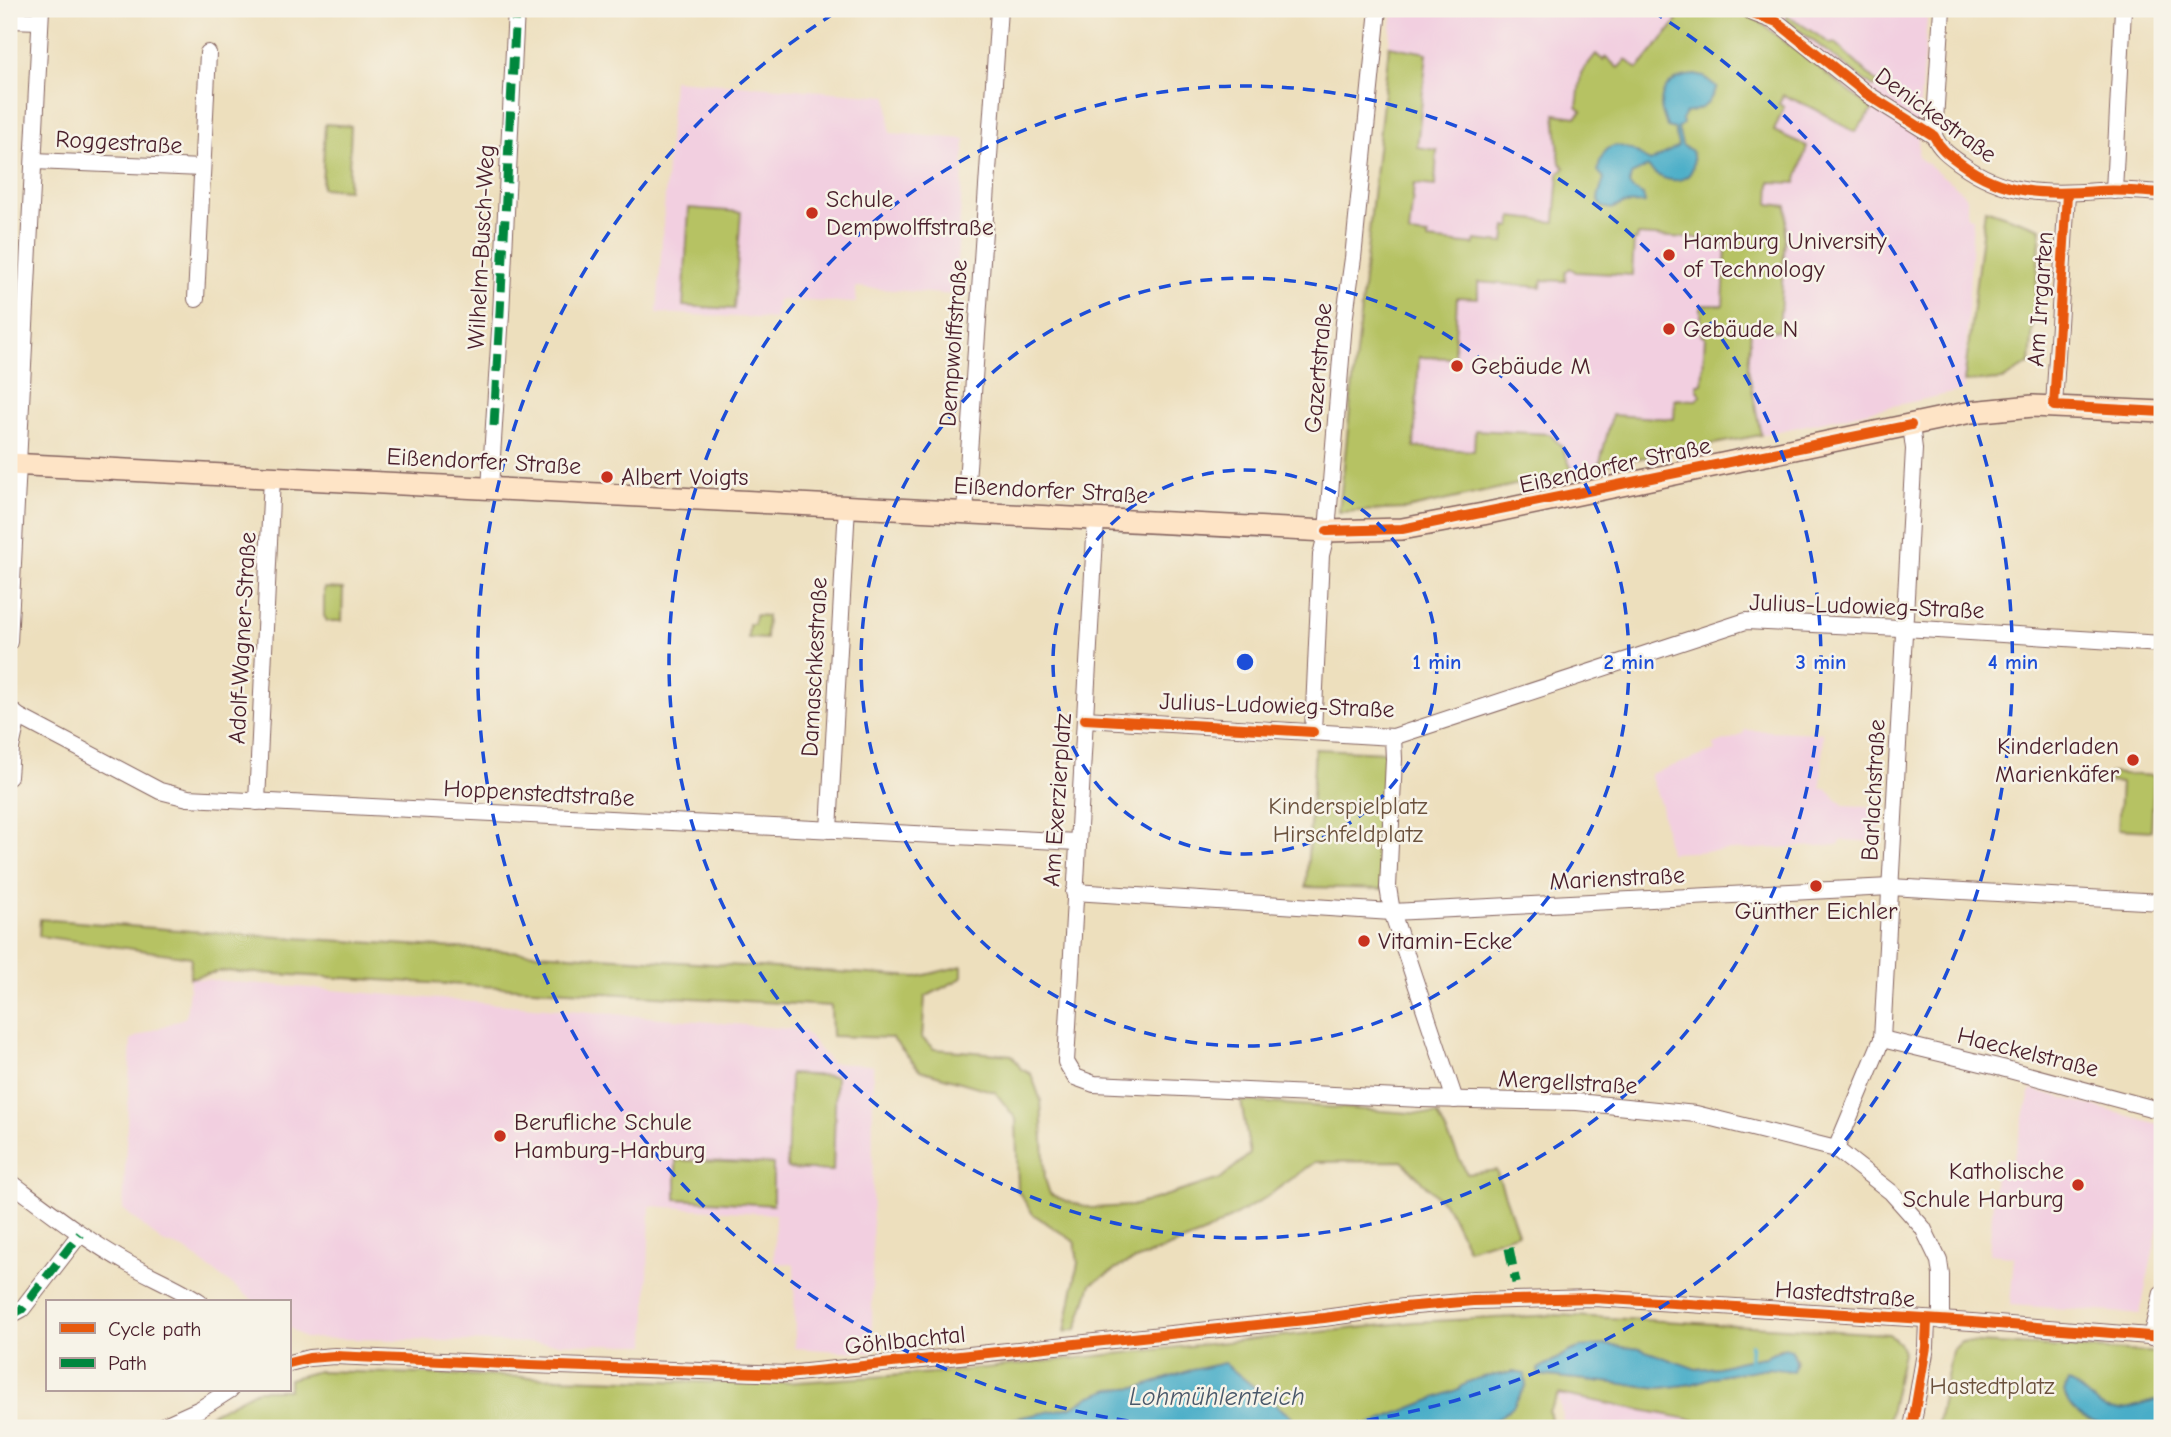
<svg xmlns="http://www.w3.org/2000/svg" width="2171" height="1437" font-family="'Comic Neue',sans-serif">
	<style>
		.built { fill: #f2cfe0 }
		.green { fill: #b6c264; stroke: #807048; stroke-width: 2; fill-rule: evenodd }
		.water { fill: #49adc8; stroke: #4a667a; stroke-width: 2 }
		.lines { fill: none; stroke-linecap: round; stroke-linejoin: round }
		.stream { stroke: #49adc8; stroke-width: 4.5 }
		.street-casing { stroke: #83625e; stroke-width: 18 }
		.secondary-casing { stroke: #83625e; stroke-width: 24 }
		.street { stroke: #fff; stroke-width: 16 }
		.secondary { stroke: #fee4c6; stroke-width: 21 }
		.quiet { stroke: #00873e; stroke-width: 9; stroke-dasharray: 18 9; stroke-linecap: butt }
		.cycleway-casing { stroke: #f7f3e8; stroke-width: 15 }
		.cycleway { stroke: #e8590c; stroke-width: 10 }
		.ring { fill: none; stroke: #1d4ed8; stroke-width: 3.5; stroke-dasharray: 12 9 }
		.poi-dot { fill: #c8321e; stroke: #f7f3e8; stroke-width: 2.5 }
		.labels { text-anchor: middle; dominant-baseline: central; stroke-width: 5; stroke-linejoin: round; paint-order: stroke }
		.street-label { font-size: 24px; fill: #4a1f2b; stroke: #f7f3e8 }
		.poi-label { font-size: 24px; fill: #4a1f2b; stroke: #f7f3e8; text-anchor: start }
		.park-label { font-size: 24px; fill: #6a503c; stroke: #f7f3e8 }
		.water-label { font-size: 26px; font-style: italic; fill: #4a586a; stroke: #f7f3e8 }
		.centre { fill: #1d4ed8; stroke: #f7f3e8; stroke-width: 3.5 }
		.ring-label { font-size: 21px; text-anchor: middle; font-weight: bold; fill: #1d4ed8; stroke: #f7f3e8; stroke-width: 5; stroke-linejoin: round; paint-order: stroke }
	</style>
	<rect width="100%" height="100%" fill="#f7f3e8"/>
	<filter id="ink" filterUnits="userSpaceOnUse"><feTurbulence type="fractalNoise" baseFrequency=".0143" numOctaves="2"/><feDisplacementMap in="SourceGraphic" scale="14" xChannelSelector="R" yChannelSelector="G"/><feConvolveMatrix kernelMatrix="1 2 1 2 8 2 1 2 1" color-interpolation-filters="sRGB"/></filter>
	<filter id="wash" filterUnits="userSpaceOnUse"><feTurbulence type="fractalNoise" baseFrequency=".00686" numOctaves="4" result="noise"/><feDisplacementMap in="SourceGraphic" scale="28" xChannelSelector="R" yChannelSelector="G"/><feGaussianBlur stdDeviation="1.57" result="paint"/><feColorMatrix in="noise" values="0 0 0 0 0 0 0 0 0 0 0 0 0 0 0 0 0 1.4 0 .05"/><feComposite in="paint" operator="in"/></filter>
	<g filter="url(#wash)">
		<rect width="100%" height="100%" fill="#eddfbd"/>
		<!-- built -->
		<g class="built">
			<polygon points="1393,9 1928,9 1919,114 1918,157 1961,190 1967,200 1967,217 1973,218 1964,387 1961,391 1752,437 1573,472 1407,509 1339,512"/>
			<polygon points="673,80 888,96 890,133 965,139 955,295 856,287 856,303 778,300 775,319 657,313"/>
			<polygon points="1745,730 1823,733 1821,788 1828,790 1843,805 1880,807 1878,842 1842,840 1839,845 1669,853 1661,806 1650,774 1715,751 1714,745 1742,735"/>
			<polygon points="190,978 803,1030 831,1063 873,1065 872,1353 795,1348 794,1264 774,1263 775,1214 650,1206 646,1345 304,1338 289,1327 289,1302 255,1302 184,1249 162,1242 123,1209 131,1039 186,1017"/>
			<polygon points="2031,1089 2162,1125 2162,1209 2140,1314 2010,1305 2014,1256 1989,1254 1996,1159 2013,1160"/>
			<polygon points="1558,1394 1726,1427 1735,1428 1565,1428"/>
		</g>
		<!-- green -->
		<g class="green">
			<polygon points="1668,9 1743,9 1873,110 1855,132 1815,109 1783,95 1779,104 1784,107 1774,131 1807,146 1796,183 1770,182 1769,204 1787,206 1779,331 1751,329 1748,368 1761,435 1599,466 1612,415 1674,419 1675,399 1696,400 1701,395 1697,389 1697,384 1702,384 1705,336 1701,335 1701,305 1723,305 1726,246 1722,245 1721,240 1638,235 1637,240 1634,240 1632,275 1576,272 1570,268 1566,272 1565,281 1542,280 1541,287 1478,282 1478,298 1457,297 1454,358 1419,357 1414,447 1474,451 1475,430 1550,434 1562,447 1573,472 1407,509 1339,512 1389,46 1427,53 1417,147 1437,150 1435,186 1414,184 1409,234 1428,236 1428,240 1474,245 1475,240 1504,243 1506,227 1511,227 1512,217 1555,222 1559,173 1565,168 1560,163 1555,114 1576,117 1582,111 1577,107 1581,73 1596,54 1603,60 1606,57 1618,68 1626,60 1638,69 1677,21 1666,11"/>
			<polygon points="1787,15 1831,44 1835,43 1880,85 1873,87 1786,20"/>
			<polygon points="325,124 351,126 348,190 322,188"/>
			<polygon points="689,208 741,212 734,309 683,306"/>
			<polygon points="1985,209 2041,228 2030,363 2002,380 1964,382"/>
			<polygon points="324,588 343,589 342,621 327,621 324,616"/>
			<polygon points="755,615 767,616 766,639 748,638 749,624 754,624"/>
			<polygon points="1315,749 1388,752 1383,889 1306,887"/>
			<polygon points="2110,773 2154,776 2151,831 2118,829 2121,783 2109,782"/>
			<polygon points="40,919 217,933 917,977 962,966 962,978 925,997 922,1038 934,1049 1012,1055 1021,1069 1031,1074 1041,1101 1045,1179 1050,1194 1066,1201 1091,1208 1132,1206 1220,1179 1250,1154 1241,1101 1438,1115 1467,1174 1496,1170 1518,1233 1468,1249 1448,1208 1402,1161 1315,1162 1265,1198 1203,1234 1125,1264 1091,1284 1077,1329 1065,1332 1078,1263 1075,1242 1033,1214 1018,1191 1016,1119 995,1092 920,1070 892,1038 832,1036 831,1006 221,971 190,978 191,957 39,936"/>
			<polygon points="790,1074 836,1076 833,1171 787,1169"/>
			<polygon points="676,1160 773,1164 773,1205 676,1199"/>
			<path d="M1556 1315 1889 1334 1899 1343 1903 1352 1887 1428H1735L1559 1394 1549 1411 1553 1428H1443L1460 1422 1471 1425 1524 1388 1526 1386 1514 1372C1492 1377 1476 1374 1459 1389L1360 1428H1305L1224 1363 1188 1371 1142 1387 1111 1389 1089 1397 1072 1407 1013 1419 996 1428H184L257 1390H289V1379L318 1371 768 1384 948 1372 1413 1322ZM1605 1345 1640 1349 1695 1369 1719 1367 1737 1362 1765 1357 1782 1348 1790 1350 1797 1360 1796 1365 1787 1371 1782 1368H1767L1713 1377 1692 1384 1661 1388 1539 1375 1538 1369 1571 1351 1582 1347Z"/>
			<polygon points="1961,1342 2162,1353 2162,1428 1937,1428 1952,1351"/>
		</g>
		<!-- water -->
		<g class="water">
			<path d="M1695 75 1704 77 1717 87C1708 105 1706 109 1685 113L1682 119 1683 124 1678 128 1682 145 1692 151C1701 185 1666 188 1648 167L1631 175 1629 185 1633 190 1643 195 1645 203 1623 204 1612 209 1602 207 1598 198 1604 178 1598 171C1604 132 1629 146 1650 162L1678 146 1675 129 1667 127C1665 119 1661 112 1661 105 1661 84 1677 76 1695 75Z"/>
			<path d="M1605 1345 1640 1349 1696 1369 1719 1367 1737 1362 1765 1357 1785 1348 1791 1350C1796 1359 1798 1362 1793 1371L1767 1368 1713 1377 1692 1384 1661 1388 1539 1375 1538 1369 1571 1351 1582 1347Z"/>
			<polygon points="1224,1363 1305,1428 996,1428 1013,1419 1072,1407 1089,1397 1111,1389 1142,1387 1188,1371"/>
			<path d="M1514 1372 1525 1374 1526 1386 1513 1406 1500 1417 1486 1425H1471L1460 1422 1443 1428H1360L1459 1389C1476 1374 1492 1377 1514 1372Z"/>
			<path d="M2068 1382C2082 1387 2088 1399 2101 1406 2122 1417 2141 1401 2162 1400V1426C2128 1426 2075 1433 2064 1392Z"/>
		</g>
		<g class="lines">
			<!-- stream -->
			<polyline class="stream" points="1750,1365 1751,1345"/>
		</g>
	</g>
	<g filter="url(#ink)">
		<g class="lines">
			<defs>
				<g id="street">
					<path d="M1748 9 1753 13 1777 22 1867 94 1934 136C1940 149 1949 155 1960 163 2004 195 2045 195 2098 191 2119 189 2141 192 2162 193"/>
					<polyline points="9,20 40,21"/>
					<polyline points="1934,136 1942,9"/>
					<polyline points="34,161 202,168"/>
					<polyline points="2114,191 2123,9"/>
					<polyline points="196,299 208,53"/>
					<polyline points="2054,406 2067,194"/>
					<polyline points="490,488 501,314 516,9"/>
					<polyline points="965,512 999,9"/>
					<polyline points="1096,519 1066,1062 1075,1077 1094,1084 1422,1099 1577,1102 1696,1114 1836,1149 1891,1192 1923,1228 1939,1261 1941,1275 1941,1321"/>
					<polyline points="9,642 41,9"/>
					<polyline points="9,708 18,716 160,791 188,798 1077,842"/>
					<polyline points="1085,719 1393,737 1746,621 1921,629 2162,644"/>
					<polyline points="1313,732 1321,555 1327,531 1344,322 1353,258 1378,9"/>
					<polyline points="1393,737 1394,759 1388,887 1392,912 1455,1100"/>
					<polyline points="9,777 11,748 18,716"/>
					<polyline points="257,802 272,477"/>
					<polyline points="829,830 847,506"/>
					<polyline points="1074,892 1392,912 1890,887 2162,902"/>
					<polyline points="1882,1039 2002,1068 2162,1111"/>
					<polyline points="1836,1149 1882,1039 1914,449 1911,425"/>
					<path d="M9 1181C48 1210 86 1240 129 1264 152 1277 177 1287 200 1302"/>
					<polyline points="9,1316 22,1309 80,1234"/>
					<polyline points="2151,1337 2162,1293"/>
					<polyline points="289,1363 309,1358 335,1356 530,1365 787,1374 1324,1318 1404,1307 1473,1301 1594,1298 1972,1322 2162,1337"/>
					<polyline points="158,1428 200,1409 230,1390"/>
					<polyline points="1912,1428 1926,1347 1927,1320"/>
				</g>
				<polyline id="secondary" points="9,464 1327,531 1402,529 1483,514 1971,412 2033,406 2162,412"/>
			</defs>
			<!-- street casing -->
			<use href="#street" class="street-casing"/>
			<!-- secondary casing -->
			<use href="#secondary" class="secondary-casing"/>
			<!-- street -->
			<use href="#street" class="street"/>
			<!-- secondary -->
			<use href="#secondary" class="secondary"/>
			<!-- quiet -->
			<g class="quiet">
				<polyline points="494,426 516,9"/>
				<polyline points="1509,1248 1516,1283"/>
				<polyline points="9,1316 22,1309 80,1234"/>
			</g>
			<defs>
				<g id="cycleway">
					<path d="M1748 9 1753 13 1777 22 1867 94 1934 136C1940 149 1949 155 1960 163 2004 195 2045 195 2098 191 2119 189 2141 192 2162 193"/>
					<polyline points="2067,194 2054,406 2162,412"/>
					<polyline points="1327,531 1402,529 1911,425"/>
					<polyline points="1085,719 1313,732"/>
					<polyline points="289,1363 309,1358 335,1356 530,1365 787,1374 1324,1318 1404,1307 1473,1301 1594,1298 1972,1322 2162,1337"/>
					<polyline points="1912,1428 1926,1347 1927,1320"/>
				</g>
			</defs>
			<!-- cycleway casing -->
			<use href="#cycleway" class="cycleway-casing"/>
			<!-- cycleway -->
			<use href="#cycleway" class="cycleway"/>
		</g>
	</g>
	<!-- distance rings -->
	<g class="ring">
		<circle cx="1245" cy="662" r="192"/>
		<circle cx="1245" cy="662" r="384"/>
		<circle cx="1245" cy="662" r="576"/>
		<path d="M1191 1428A768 768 0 0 1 838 11M1652 11A768 768 0 0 1 1299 1428"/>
	</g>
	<!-- markers -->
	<g class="poi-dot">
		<circle cx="812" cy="213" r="7"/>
		<circle cx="1669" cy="255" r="7"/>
		<circle cx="1669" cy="329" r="7"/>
		<circle cx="1457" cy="366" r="7"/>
		<circle cx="607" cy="477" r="7"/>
		<circle cx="2133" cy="760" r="7"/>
		<circle cx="1816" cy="886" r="7"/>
		<circle cx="1364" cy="941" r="7"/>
		<circle cx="500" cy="1136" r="7"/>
		<circle cx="2078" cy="1185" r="7"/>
	</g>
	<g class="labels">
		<!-- street labels -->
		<g class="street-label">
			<text transform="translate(1936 115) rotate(36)">Denickestraße</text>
			<text transform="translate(119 142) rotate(3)">Roggestraße</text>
			<text transform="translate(481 247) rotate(-87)">Wilhelm-Busch-Weg</text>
			<text transform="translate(2040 299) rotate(-86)">Am Irrgarten</text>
			<text transform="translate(953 343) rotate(-86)">Dempwolffstraße</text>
			<text transform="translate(1318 368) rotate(-85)">Gazertstraße</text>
			<text transform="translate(484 461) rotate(3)">Eißendorfer Straße</text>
			<text transform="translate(1615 465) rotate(-12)">Eißendorfer Straße</text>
			<text transform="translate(1051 490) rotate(3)">Eißendorfer Straße</text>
			<text transform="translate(1867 606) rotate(2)">Julius-Ludowieg-Straße</text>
			<text transform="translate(242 638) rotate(-87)">Adolf-Wagner-Straße</text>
			<text transform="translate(814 667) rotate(-87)">Damaschkestraße</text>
			<text transform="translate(1277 705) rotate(2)">Julius-Ludowieg-Straße</text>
			<text transform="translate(1873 790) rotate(-87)">Barlachstraße</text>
			<text transform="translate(539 793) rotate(3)">Hoppenstedtstraße</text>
			<text transform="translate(1057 800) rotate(-86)">Am Exerzierplatz</text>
			<text transform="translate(1617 878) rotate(-3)">Marienstraße</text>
			<text transform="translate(2028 1052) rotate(14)">Haeckelstraße</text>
			<text transform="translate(1568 1082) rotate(3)">Mergellstraße</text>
			<text transform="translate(1845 1294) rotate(4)">Hastedtstraße</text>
			<text transform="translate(905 1340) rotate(-6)">Göhlbachtal</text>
		</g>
		<!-- poi labels -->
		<g class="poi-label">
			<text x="826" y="199">Schule<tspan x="826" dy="28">Dempwolffstraße</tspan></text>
			<text x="1683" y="241">Hamburg University<tspan x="1683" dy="28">of Technology</tspan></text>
			<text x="1683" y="329">Gebäude N</text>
			<text x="1471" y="366">Gebäude M</text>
			<text x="621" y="477">Albert Voigts</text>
			<text x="2119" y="746" text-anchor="end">Kinderladen<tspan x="2119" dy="28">Marienkäfer</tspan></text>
			<text x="1816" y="911" text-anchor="middle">Günther Eichler</text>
			<text x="1378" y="941">Vitamin-Ecke</text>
			<text x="514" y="1122">Berufliche Schule<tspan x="514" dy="28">Hamburg-Harburg</tspan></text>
			<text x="2064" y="1171" text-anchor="end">Katholische<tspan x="2064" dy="28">Schule Harburg</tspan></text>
		</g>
		<!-- park labels -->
		<g class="park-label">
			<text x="1348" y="806">Kinderspielplatz<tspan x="1348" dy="28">Hirschfeldplatz</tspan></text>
			<text x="1992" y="1386">Hastedtplatz</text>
		</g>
		<!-- water labels -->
		<g class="water-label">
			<text x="1217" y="1397">Lohmühlenteich</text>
		</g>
	</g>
	<circle cx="1245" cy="662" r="10" class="centre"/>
	<g class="ring-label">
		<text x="1437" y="669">1 min</text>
		<text x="1629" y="669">2 min</text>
		<text x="1821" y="669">3 min</text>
		<text x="2013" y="669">4 min</text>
	</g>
	<!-- margin -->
	<rect width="2171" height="1437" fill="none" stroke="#f7f3e8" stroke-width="35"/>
	<!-- legend -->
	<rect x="46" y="1300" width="245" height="91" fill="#f7f3e8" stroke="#b29e9c" stroke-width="2"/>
	<rect x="60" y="1323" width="35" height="10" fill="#e8590c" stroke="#b29e9c" stroke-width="2"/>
	<text x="108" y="1336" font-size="21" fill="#4a1f2b">Cycle path</text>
	<rect x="60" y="1358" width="35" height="10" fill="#00873e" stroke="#b29e9c" stroke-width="2"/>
	<text x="108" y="1370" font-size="21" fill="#4a1f2b">Path</text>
</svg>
